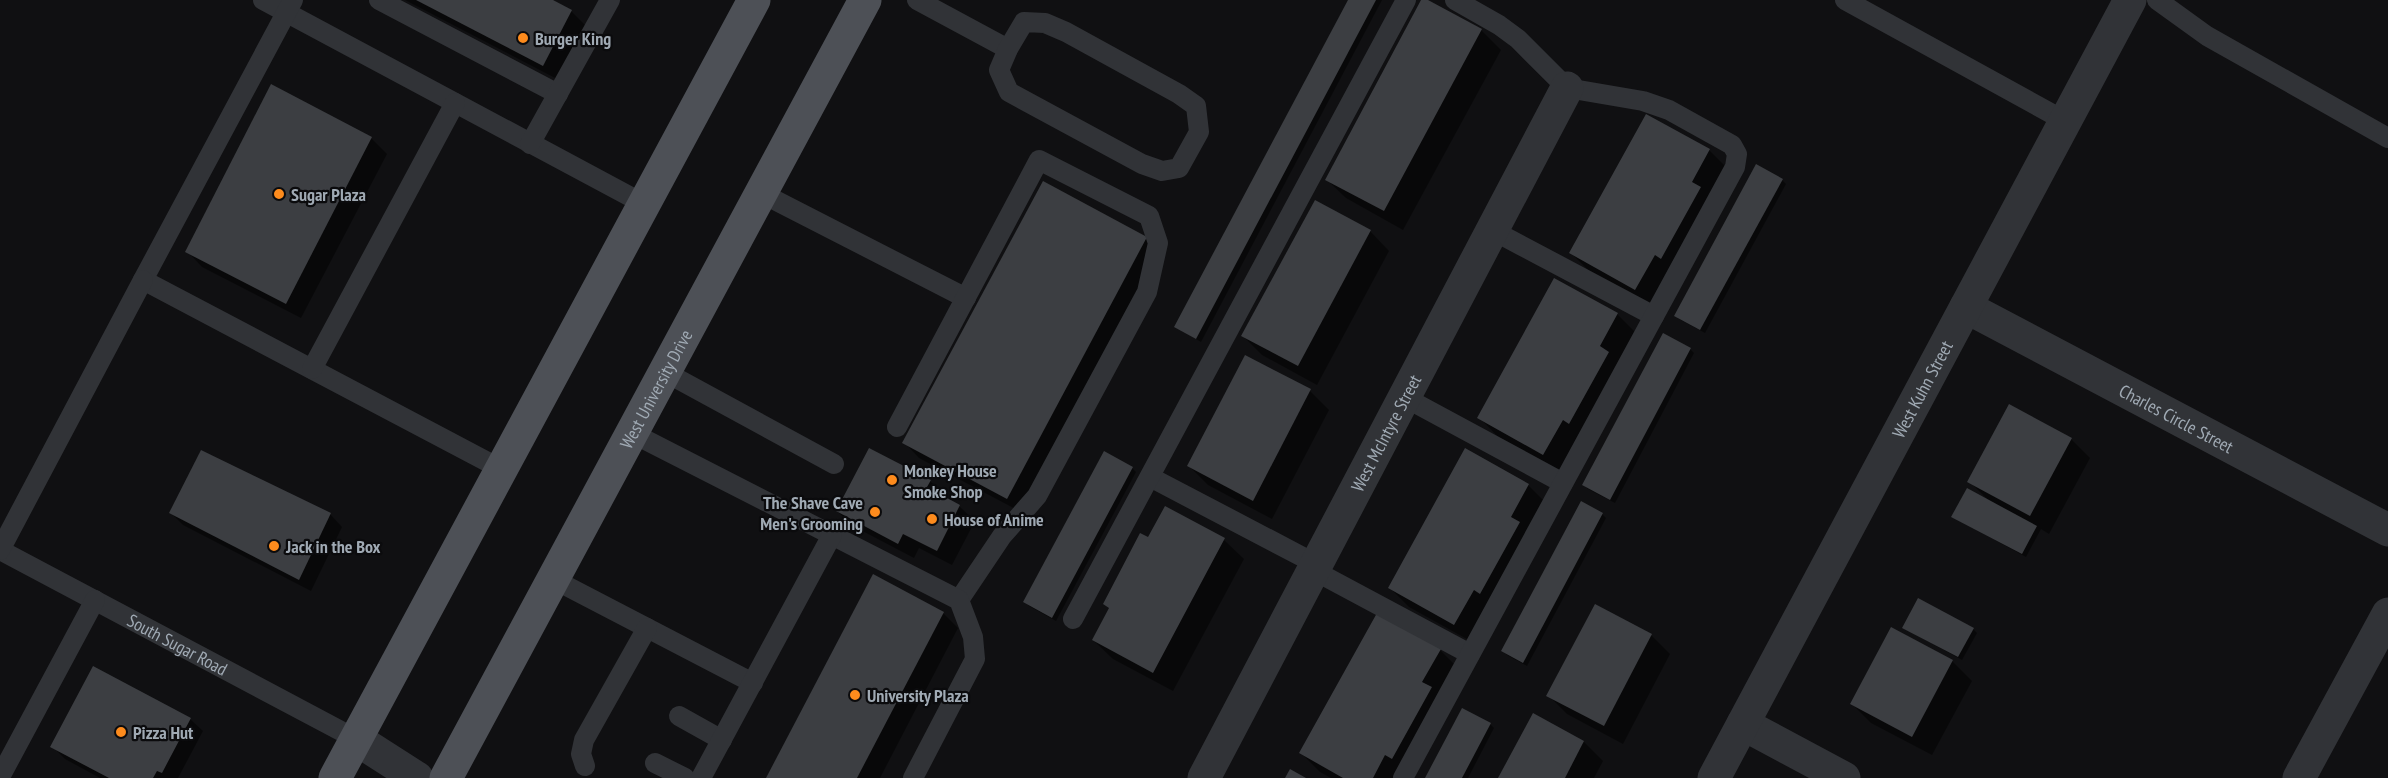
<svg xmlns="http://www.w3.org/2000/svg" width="2388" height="778" font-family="'PT Sans Narrow',sans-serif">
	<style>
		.shadow { fill: #0007 }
		.building { fill: #3c3e42 }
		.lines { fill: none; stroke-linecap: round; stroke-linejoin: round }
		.service { stroke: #313337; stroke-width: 20 }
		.minor { stroke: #313337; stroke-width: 33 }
		.tertiary { stroke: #313337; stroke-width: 33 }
		.primary { stroke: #4d5056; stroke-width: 33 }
		.poi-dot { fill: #fd8b1d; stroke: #0b0b0d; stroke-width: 2 }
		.labels { text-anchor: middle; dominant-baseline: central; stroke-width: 4.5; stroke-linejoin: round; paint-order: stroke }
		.poi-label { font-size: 18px; font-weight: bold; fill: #a0aab4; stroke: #0b0b0d; text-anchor: start }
		.street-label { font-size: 18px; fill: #a0aab4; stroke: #0b0b0d }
	</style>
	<rect width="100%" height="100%" fill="#101012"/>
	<!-- shadow -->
	<g class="shadow">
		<polygon points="405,0 550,0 571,11 586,26 559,80"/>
		<polygon points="1349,0 1382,0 1201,342 1176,327"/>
		<polygon points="1423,0 1481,30 1501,50 1403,230 1346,198 1326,179"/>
		<polygon points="272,86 371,138 387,154 301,318 202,267 187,251"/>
		<polygon points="1709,150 1728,169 1655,309 1590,272 1571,253"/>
		<polygon points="1782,180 1786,184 1705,333 1679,319 1675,315"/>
		<polygon points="1370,231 1389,251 1317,385 1262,355 1243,336"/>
		<polygon points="1146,238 1161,254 1023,513 919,458 904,442"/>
		<polygon points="1617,314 1636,333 1563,473 1498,437 1479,417"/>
		<polygon points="1690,349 1694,353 1615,503 1588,489 1584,485"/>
		<polygon points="1310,391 1329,410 1272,519 1208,485 1189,466"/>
		<polygon points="2071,439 2090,458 2049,534 2041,529 2026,557 1953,517 1988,500 1969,481"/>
		<polygon points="1132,468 1136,472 1056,621 1029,606 1025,602"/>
		<polygon points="930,481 946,497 945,498 959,506 975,521 952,565 919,548 914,558 853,526 837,511"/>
		<polygon points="1528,485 1547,504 1474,643 1409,607 1390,588"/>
		<polygon points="1165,508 1224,540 1244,559 1173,691 1113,659 1093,640"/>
		<polygon points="171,513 330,514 342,527 311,591 183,525"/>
		<polygon points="1602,514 1606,518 1527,666 1507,655 1503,651"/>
		<polygon points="943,613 958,628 880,778 768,778"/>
		<polygon points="1904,628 1973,629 1977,633 1962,660"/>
		<polygon points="1892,629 1952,661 1972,681 1932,755 1871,723 1852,704"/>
		<polygon points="1651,635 1670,654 1623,744 1567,714 1548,695"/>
		<polygon points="1440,650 1459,669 1402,778 1331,778 1320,772 1301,753"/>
		<polygon points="1534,715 1584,742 1603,761 1594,778 1500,778"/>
		<polygon points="190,719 203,731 178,778 100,778 65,759 52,746"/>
		<polygon points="1490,724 1494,728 1468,778 1427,778"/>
	</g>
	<!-- building -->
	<g class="building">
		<polygon points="416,0 553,0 572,10 543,66"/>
		<polygon points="1348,0 1376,0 1196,339 1174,327"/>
		<polygon points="1421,0 1428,0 1482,29 1384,211 1325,180"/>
		<polygon points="271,84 372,137 286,304 185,252"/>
		<polygon points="1646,114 1710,149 1692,182 1701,187 1661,259 1655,255 1635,290 1569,253"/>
		<polygon points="1756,164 1783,179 1700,330 1674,316"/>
		<polygon points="1043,181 1147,237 1007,499 902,443"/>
		<polygon points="1315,200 1371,230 1298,366 1241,336"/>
		<polygon points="1554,278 1618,313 1600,346 1609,352 1569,424 1563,420 1543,455 1477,418"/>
		<polygon points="1663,333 1691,348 1610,500 1582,485"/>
		<polygon points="1245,355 1311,389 1253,501 1187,466"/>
		<polygon points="2009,404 2072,438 2030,516 1967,482"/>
		<polygon points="869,448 931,480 927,487 960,505 937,551 903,534 898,544 836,511"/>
		<polygon points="1465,448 1529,484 1511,517 1520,522 1480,594 1474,590 1454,625 1388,588"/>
		<polygon points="201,450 331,513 299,580 169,513"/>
		<polygon points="1104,451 1133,467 1052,618 1023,602"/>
		<polygon points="1967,488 2037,526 2022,554 1951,517"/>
		<polygon points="1581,501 1603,513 1523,663 1501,651"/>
		<polygon points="1165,506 1225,538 1153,673 1092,640 1109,608 1103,604 1140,533 1148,537"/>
		<polygon points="873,574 944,612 857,778 766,778"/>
		<polygon points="1918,598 1974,628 1958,657 1902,628"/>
		<polygon points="1595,604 1652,634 1604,726 1546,696"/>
		<polygon points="1377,613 1441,649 1422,682 1432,687 1392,759 1385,755 1373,778 1343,778 1299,753"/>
		<polygon points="1891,627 1953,660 1912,737 1850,704"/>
		<polygon points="93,666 191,718 162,773 157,771 153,778 109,778 50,747"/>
		<polygon points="1462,708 1491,723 1462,778 1425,778"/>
		<polygon points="1533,713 1584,741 1565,778 1498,778"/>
		<polygon points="1290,769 1306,778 1285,778"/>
	</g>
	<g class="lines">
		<!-- service -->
		<g class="service">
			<polyline points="263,0 644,204"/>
			<polyline points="293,0 143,280 501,469"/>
			<polyline points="379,0 558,94"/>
			<polyline points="917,0 1008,49"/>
			<polyline points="1845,0 2065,121"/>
			<polyline points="2157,0 2207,36 2388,138"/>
			<polygon points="1024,22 1045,23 1066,32 1179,94 1196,106 1199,132 1179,168 1162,171 1142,164 1009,92 999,70 1008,49"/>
			<polyline points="530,144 610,0"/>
			<polyline points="761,193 966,298"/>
			<polyline points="1492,230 1654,316"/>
			<polyline points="312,369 455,103"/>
			<polyline points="665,372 834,464"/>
			<polyline points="1404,397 1563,483"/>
			<polyline points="897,427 1039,160 1149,216 1158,243 1147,292 1037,496 1002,536 959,600"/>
			<polyline points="632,433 959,600 973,637 975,659 913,778"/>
			<polyline points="1150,477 1316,564"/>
			<path id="s1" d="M0 550 356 739"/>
			<polyline points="0,550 143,280"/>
			<polyline points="1313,570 1470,654"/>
			<polyline points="553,579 753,683"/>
			<polyline points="1073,619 1406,0"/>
			<polyline points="679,716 722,740"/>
			<polyline points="655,763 685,778"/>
			<polyline points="585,766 581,754 584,740 647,628"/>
			<polyline points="0,777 95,600"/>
			<polyline points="701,778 832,535"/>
			<polyline points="1403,778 1735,167 1737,154 1732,145 1669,110 1643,101 1567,88 1518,39 1499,25 1455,0"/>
		</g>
		<!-- minor -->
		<g class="minor">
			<path id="s2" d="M1966 307 2388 530"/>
			<polyline points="1743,724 1844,778"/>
			<path id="s3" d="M1204 778 1567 88"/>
			<path id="s4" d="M1714 778 2130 0"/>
			<polyline points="2299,778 2388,614"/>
		</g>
		<!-- tertiary -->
		<polyline class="tertiary" points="356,739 417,778"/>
		<!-- primary -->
		<g class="primary">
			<polyline points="335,778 754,0"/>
			<path id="s5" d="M446 778 865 0"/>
		</g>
	</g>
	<!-- markers -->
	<g class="poi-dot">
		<circle cx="523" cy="38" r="6"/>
		<circle cx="279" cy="194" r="6"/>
		<circle cx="892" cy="480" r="6"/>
		<circle cx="875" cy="512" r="6"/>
		<circle cx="932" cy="519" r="6"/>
		<circle cx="274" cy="546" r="6"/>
		<circle cx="855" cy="695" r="6"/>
		<circle cx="121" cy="732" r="6"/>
	</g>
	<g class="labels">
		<!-- poi labels -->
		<g class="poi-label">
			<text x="535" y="38">Burger King</text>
			<text x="291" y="194">Sugar Plaza</text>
			<text x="904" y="470">Monkey House<tspan x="904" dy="21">Smoke Shop</tspan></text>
			<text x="863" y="502" text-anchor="end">The Shave Cave<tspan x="863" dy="21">Men's Grooming</tspan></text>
			<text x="944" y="519">House of Anime</text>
			<text x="286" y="546">Jack in the Box</text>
			<text x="867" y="695">University Plaza</text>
			<text x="133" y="732">Pizza Hut</text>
		</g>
		<!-- street labels -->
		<g class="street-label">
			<text stroke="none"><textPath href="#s5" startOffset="442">West University Drive</textPath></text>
			<text stroke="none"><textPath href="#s4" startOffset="441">West Kuhn Street</textPath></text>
			<text stroke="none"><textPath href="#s2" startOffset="238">Charles Circle Street</textPath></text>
			<text stroke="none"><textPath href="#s3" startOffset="390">West McIntyre Street</textPath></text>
			<text stroke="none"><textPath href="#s1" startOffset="201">South Sugar Road</textPath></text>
		</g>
	</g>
</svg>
